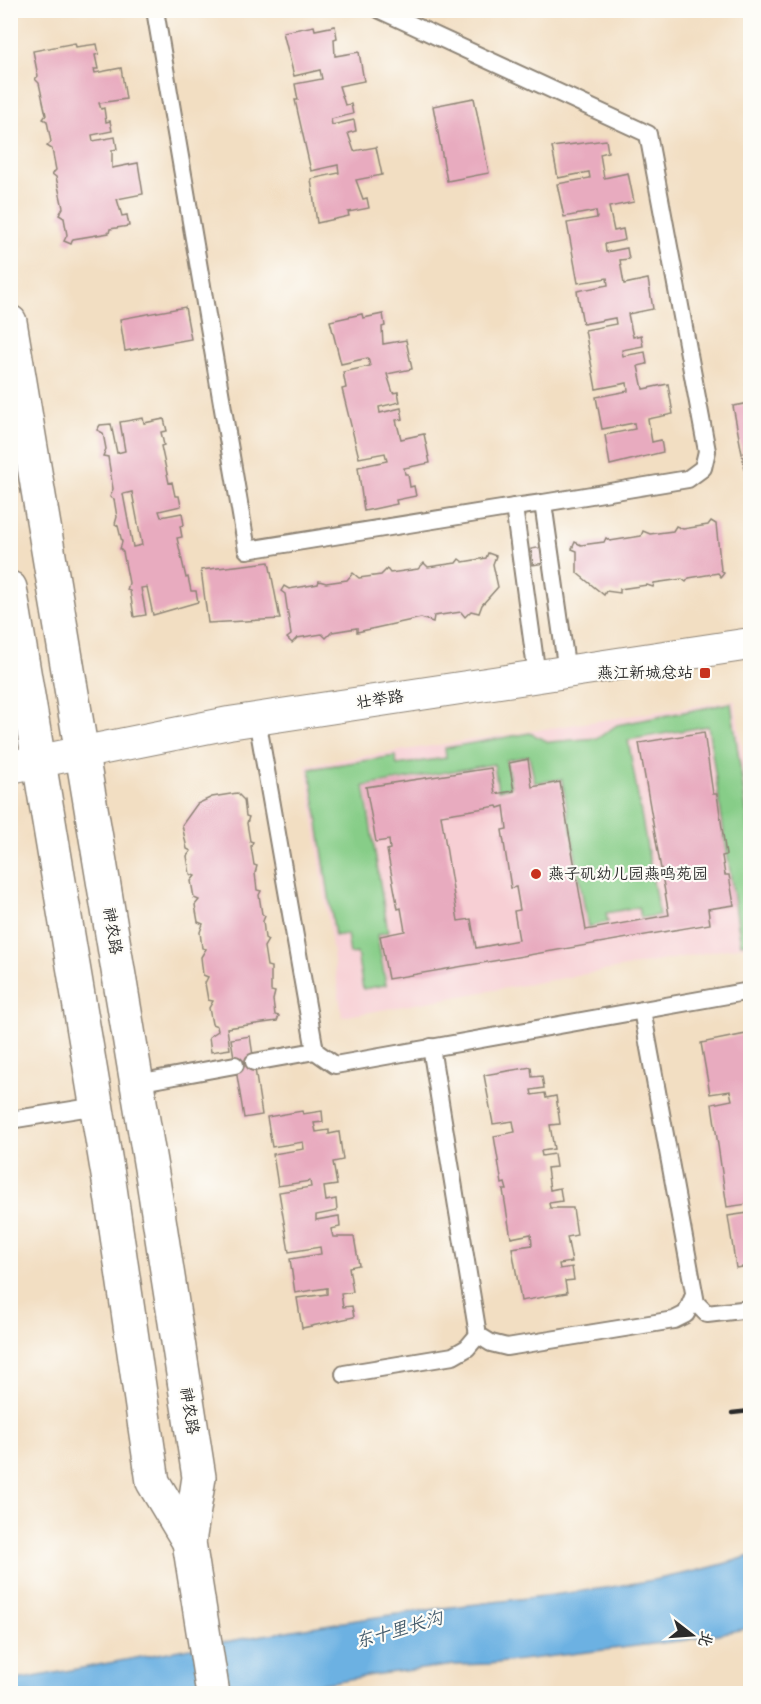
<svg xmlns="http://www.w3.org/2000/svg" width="761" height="1704" font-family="'Balsamiq Sans','LXGW WenKai TC',sans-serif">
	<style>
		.built { fill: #f7cfd4 }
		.green { fill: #87cd88; stroke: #597c5a; stroke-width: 1.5 }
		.water { fill: #6cb1e2; stroke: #4c6e86; stroke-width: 1.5 }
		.building { fill: #e8abbf; fill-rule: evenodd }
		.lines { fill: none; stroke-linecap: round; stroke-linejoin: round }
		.service-casing { stroke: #8e8476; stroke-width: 20 }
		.minor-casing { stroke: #8e8476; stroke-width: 34 }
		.tertiary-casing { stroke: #8e8476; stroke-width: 36 }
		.service { stroke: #fff; stroke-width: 16 }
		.minor { stroke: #fff; stroke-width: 32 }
		.tertiary { stroke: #fff; stroke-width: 33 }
		.rail { stroke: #2b2b2b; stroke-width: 4.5 }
		.poi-dot { fill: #c8321e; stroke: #fdfcf7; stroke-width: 2 }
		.labels { text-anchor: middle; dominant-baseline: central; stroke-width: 4.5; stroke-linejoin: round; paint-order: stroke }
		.poi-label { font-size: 16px; fill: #2b2b2b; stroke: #fdfcf7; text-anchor: end }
		.street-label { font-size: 16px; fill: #2b2b2b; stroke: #fdfcf7 }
		.water-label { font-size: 18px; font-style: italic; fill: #425a6b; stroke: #fdfcf7 }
	</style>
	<rect width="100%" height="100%" fill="#fdfcf7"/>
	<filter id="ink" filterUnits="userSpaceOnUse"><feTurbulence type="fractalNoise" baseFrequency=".0167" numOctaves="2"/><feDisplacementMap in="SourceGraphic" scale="12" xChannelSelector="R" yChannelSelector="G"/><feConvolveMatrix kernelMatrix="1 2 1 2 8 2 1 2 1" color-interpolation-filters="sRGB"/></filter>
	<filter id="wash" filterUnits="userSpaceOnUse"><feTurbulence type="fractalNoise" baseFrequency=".008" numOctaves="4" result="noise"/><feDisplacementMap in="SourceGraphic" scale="24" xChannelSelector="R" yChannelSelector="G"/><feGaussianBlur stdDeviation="1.35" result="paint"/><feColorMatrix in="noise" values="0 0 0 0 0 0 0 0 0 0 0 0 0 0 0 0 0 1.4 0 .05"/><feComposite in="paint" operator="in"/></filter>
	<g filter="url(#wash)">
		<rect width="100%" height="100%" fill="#f2dec2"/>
		<!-- built -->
		<polygon class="built" points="735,700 750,802 750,945 342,1017 306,765"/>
		<!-- green -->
		<polygon class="green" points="731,703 750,837 750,942 741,944 708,726 628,740 659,915 641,918 639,907 606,913 608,922 588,927 562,779 535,783 529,756 506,760 511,787 498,790 494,764 364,786 388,932 377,935 386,985 363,989 357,953 350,954 347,934 335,936 310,769 395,756 397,765 446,758 445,748 530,733 549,742 598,738 617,725"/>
		<!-- water -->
		<path class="water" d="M750 1556V1628L686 1640 489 1664 455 1665 379 1674 268 1693 11 1694V1681C149 1656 288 1628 428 1610 534 1596 648 1589 750 1556Z"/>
		<g id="blocks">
			<!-- building -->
			<g class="building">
				<polygon points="314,26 315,30 335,26 337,38 334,39 335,56 359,52 364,81 339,86 345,105 351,104 353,114 331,119 332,125 354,120 356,131 348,133 354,151 376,147 382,175 356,180 363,199 367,198 369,208 348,212 349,216 317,223 311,179 339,173 338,165 311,171 295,100 298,100 295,84 322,79 320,70 294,76 283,32"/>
				<polygon points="75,43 76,47 97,44 99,54 95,55 98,69 94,69 95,73 121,68 126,99 99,103 101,109 104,108 106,122 110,121 112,131 92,135 93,141 115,137 117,149 112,150 112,168 138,163 143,194 117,199 122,216 127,215 129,226 110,229 109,233 73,239 71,244 64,241 67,235 64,218 59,215 63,208 56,177 52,174 56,170 52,149 47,146 51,142 47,121 43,119 46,115 39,83 35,79 38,76 33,51"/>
				<polygon points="474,98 489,173 447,181 433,106"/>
				<polygon points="606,140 608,152 600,154 604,178 628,173 634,202 609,207 614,231 623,229 625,240 605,244 606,252 627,248 629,259 620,260 624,284 648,279 653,309 628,314 633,337 641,335 643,346 622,350 623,356 645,352 647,364 638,366 643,389 668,384 673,414 648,419 652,442 661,440 663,452 610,465 605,435 635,429 634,423 602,429 596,397 628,391 627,383 596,389 585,330 616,324 615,318 583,324 577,291 608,285 607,278 578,283 567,223 597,218 596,211 564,217 557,184 590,178 589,172 558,178 552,147"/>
				<polygon points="185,307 191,339 125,351 120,319"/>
				<polygon points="362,314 363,318 383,314 385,326 382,327 383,344 406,340 412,369 387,374 393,393 398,392 400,402 379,407 380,413 401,408 403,419 396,420 401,439 424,434 430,463 404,468 405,474 408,474 410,487 414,486 416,496 396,500 397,504 364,511 358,467 387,461 385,453 359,458 342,389 346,388 343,372 370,366 368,358 341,364 330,321"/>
				<polygon points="750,403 750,491 749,491 733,406"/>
				<path d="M143 418 144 423 164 419 167 431 161 432 164 445 161 446 169 483 172 482 175 496H179L181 506 159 511 161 517 182 513 184 525 180 526 182 537 177 538 186 578 188 577 191 591H196L198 602 153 615 147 587 141 588 146 615 134 617 130 591 127 590 129 583 123 552 120 549 122 542 118 526 115 524 117 517 114 499 110 497 113 489 108 457 103 456 106 449 103 433 97 430 100 425 111 424 117 453 125 451 120 422ZM132 492 142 545 133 547 123 494Z"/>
				<polygon points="711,521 716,524 721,570 724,573 721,577 718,573 689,578 686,582 682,579 654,583 653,587 647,585 620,589 620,593 606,591 604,595 577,573 577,551 572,549 575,542 581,545 604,542 606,538 610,541 641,536 643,531 650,534 673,531 676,526 683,529 708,525"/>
				<polygon points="543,547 545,563 533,565 531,549"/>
				<polygon points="488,553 496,556 493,564 498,587 482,605 479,613 471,611 465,617 461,612 434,616 433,622 421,618 357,632 357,628 332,632 326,638 322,634 297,638 292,643 287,638 291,635 285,594 281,591 284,586 289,589 318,584 319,581 326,583 347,580 353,573 359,578 381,575 387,569 390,573 418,569 424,563 428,567 456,563 459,559 463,562 486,558"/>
				<polygon points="269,562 280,619 208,623 201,570"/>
				<path d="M704 732 713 794H717L726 855 722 856 725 875H729L734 905 708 909 710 924 388 979 380 936 405 931 401 908 398 909 387 850 390 849 389 840 376 842 366 787 491 768 495 794 514 791 509 763 528 759 532 787 560 782 586 930 669 915 639 743ZM497 806 498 808 504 806 507 829 502 830 511 888 516 887 520 910 514 911 519 940 476 948 471 919 458 921 441 815Z"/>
				<polygon points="237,793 244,800 246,816 249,817 247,823 250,841 253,842 251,846 254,865 257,866 255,873 257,890 261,891 259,895 262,914 265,916 263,921 265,938 268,940 264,947 267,966 271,967 271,991 275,992 273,1000 275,1015 279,1016 277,1021 227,1028 230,1049 211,1052 209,1037 218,1031 217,1026 212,1024 209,1008 213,1001 208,1000 205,983 208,977 203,975 201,957 206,949 202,948 200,932 203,924 198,922 195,905 199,900 194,898 191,881 195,876 190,874 187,856 191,851 187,849 182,825 197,804 212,797"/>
				<polygon points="746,1034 748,1046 750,1046 750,1058 747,1058 748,1063 750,1063 750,1266 736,1268 728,1216 748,1213 747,1204 727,1207 712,1104 732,1100 730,1091 710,1094 701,1043"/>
				<polygon points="250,1036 262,1115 244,1118 231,1039"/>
				<polygon points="531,1067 532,1077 542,1076 544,1088 531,1090 532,1095 545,1093 546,1098 556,1096 560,1124 550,1125 554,1149 541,1151 542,1156 554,1154 556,1167 547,1168 550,1190 560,1188 562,1201 549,1203 550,1208 573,1208 577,1235 567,1237 572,1262 559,1264 560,1269 572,1267 574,1280 565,1281 567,1293 521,1301 512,1248 532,1245 531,1234 511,1238 503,1190 507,1190 505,1183 502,1184 494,1136 515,1132 513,1121 493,1124 484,1075"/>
				<polygon points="302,1111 303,1114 322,1111 323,1122 314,1123 316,1132 329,1130 329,1134 339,1132 343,1160 333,1162 337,1185 324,1187 326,1201 336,1199 337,1211 316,1215 316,1220 339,1216 340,1227 331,1229 333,1237 354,1237 359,1265 349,1267 353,1292 341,1294 343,1307 352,1306 354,1317 302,1328 297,1298 327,1294 327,1288 295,1293 290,1259 321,1254 320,1247 289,1252 279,1192 311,1187 310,1181 278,1186 273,1154 304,1149 303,1142 272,1147 267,1117"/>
			</g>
		</g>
	</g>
	<g filter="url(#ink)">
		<use href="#blocks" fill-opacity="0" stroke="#8e8476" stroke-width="1.5"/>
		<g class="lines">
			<defs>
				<g id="service">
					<polyline points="155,10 247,550 514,507"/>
					<polyline points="380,10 648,134 707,451 703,468 688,479 543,503"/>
					<polyline points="537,676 514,507 543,503 567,672"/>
					<polyline points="257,719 315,1051"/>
					<polyline points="642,1010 696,1303 707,1314 750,1309"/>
					<polyline points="431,1047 478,1335 491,1343 507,1347 674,1320 686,1314 694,1295"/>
					<polyline points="254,1062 315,1051 335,1065 750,991"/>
					<polyline points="137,1083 235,1065"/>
					<polyline points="10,1120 97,1106"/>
					<polyline points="344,1374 453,1356 467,1348 478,1335"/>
				</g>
				<polyline id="minor" points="10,767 229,723 750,644"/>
				<g id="tertiary">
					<polyline points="10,322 153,1180 199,1477 189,1542 213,1694"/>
					<polyline points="10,588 109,1181 153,1482 189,1542"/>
				</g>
			</defs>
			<!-- service casing -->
			<use href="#service" class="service-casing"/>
			<!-- minor casing -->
			<use href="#minor" class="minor-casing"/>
			<!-- tertiary casing -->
			<use href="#tertiary" class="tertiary-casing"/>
			<!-- service -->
			<use href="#service" class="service"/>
			<!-- minor -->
			<use href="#minor" class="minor"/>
			<!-- tertiary -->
			<use href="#tertiary" class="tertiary"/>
			<!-- rail -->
			<polyline class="rail" points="732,1413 750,1411"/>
		</g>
	</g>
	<!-- markers -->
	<g class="poi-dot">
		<rect x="699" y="667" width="12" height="12" rx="3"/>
		<circle cx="536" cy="874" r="6"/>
	</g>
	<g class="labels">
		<!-- poi labels -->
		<g class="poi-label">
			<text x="693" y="673">燕江新城总站</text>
			<text x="548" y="874" text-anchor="start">燕子矶幼儿园燕鸣苑园</text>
		</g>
		<!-- street labels -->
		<g class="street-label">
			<text transform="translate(380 700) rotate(-9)">壮举路</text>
			<text transform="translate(112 931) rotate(81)">神农路</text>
			<text transform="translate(189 1411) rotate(81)">神农路</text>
		</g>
		<!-- water labels -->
		<g class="water-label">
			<text transform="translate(399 1630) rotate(-16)">东十里长沟</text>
		</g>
	</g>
	<!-- margin -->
	<rect width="761" height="1704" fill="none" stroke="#fdfcf7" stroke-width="36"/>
	<!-- north arrow -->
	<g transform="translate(692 1635) rotate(107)" stroke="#fdfcf7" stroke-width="4.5" paint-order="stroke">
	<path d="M0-4.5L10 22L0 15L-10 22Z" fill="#2b2b2b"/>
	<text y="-9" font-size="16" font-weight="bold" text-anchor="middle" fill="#2b2b2b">北</text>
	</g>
</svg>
